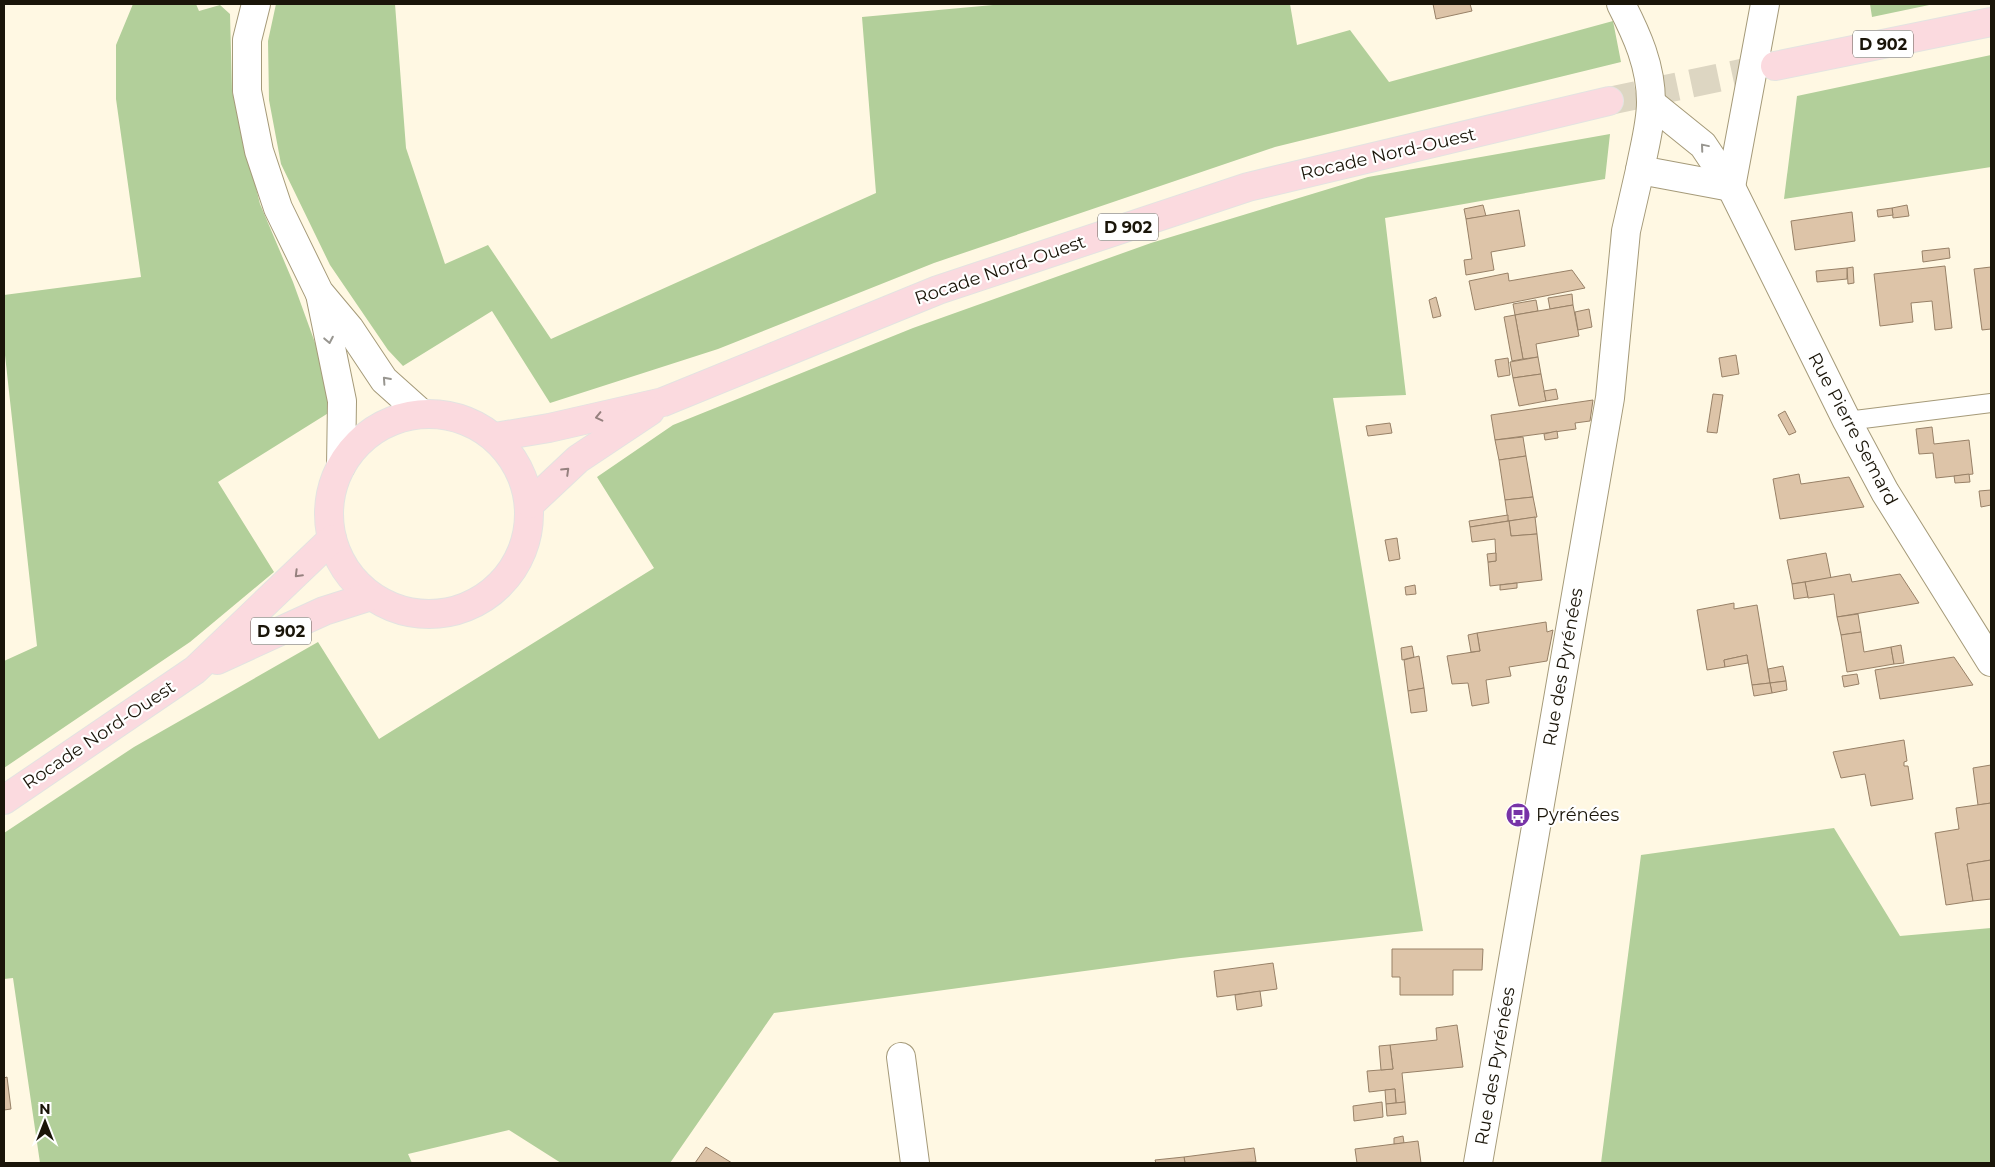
<svg xmlns="http://www.w3.org/2000/svg" width="1995" height="1167" font-family="Montserrat,sans-serif">
	<style>
		.green { fill: #b2cf9a }
		.building { fill: #ddc4a8; stroke: #988167 }
		.lines { fill: none; stroke-linecap: round; stroke-linejoin: round }
		.primary-tunnel { stroke: #ddd6c2; stroke-width: 28; stroke-dasharray: 28 14; stroke-linecap: butt }
		.service-casing { stroke: #a59a79; stroke-width: 20 }
		.minor-casing { stroke: #a59a79; stroke-width: 30 }
		.secondary-casing { stroke: #a59a79; stroke-width: 30 }
		.primary-casing { stroke: #e4e3e1; stroke-width: 30 }
		.service { stroke: #fff; stroke-width: 18 }
		.minor { stroke: #fff; stroke-width: 28 }
		.secondary { stroke: #fff; stroke-width: 28 }
		.primary { stroke: #fbdadf; stroke-width: 28 }
		.oneway { stroke: #989690 }
		.oneway2 { stroke: #96817f }
		.labels { text-anchor: middle; dominant-baseline: central; stroke-width: 4.5; stroke-linejoin: round; paint-order: stroke }
		.shield { fill: #fff; stroke: #5f5b53; stroke-width: 1 }
		.shield-label { font-size: 16px; font-weight: bold; fill: #1a1509 }
		.street-label { font-size: 18px; fill: #1a1509; stroke: #fff }
		.poi-label { font-size: 18px; fill: #1a1509; stroke: #fff; text-anchor: start }
	</style>
	<rect width="100%" height="100%" fill="#fff8e3"/>
	<!-- green -->
	<g class="green">
		<polygon points="133,4 196,4 199,11 220,5 230,14 232,91 260,204 293,282 322,362 330,412 218,482 274,572 190,642 4,768 4,661 37,646 4,346 4,295 141,277 116,99 116,45"/>
		<polygon points="276,4 395,4 406,148 445,264 488,245 551,339 876,193 862,17 1004,4 1290,4 1297,45 1350,30 1389,82 1613,21 1621,62 1275,147 934,263 718,349 550,403 492,311 403,366 388,350 330,265 281,164 269,100 268,41"/>
		<polygon points="1870,4 1934,4 1872,17"/>
		<polygon points="1991,55 1991,167 1784,199 1797,96"/>
		<polygon points="1610,134 1605,179 1385,218 1406,395 1333,398 1423,931 1181,958 774,1013 670,1163 561,1163 509,1130 408,1154 412,1163 40,1163 13,978 4,979 4,833 134,747 318,642 379,739 654,568 597,477 673,425 913,328 1151,243 1368,177"/>
		<polygon points="1834,828 1900,936 1991,928 1991,1163 1601,1163 1641,855"/>
	</g>
	<!-- building -->
	<g class="building">
		<polygon points="1433,4 1470,4 1472,11 1436,19"/>
		<polygon points="1483,205 1486,216 1466,219 1464,209"/>
		<polygon points="1907,205 1909,216 1893,218 1892,208"/>
		<polygon points="1892,208 1893,215 1878,217 1877,210"/>
		<polygon points="1519,210 1525,246 1491,252 1494,270 1466,275 1464,260 1472,259 1466,219"/>
		<polygon points="1852,212 1855,241 1795,250 1791,221"/>
		<polygon points="1949,248 1950,258 1923,262 1922,251"/>
		<polygon points="1945,266 1952,328 1935,330 1932,301 1911,303 1913,322 1880,326 1874,274"/>
		<polygon points="1853,267 1854,283 1848,284 1847,268"/>
		<polygon points="1991,267 1991,329 1982,330 1974,269"/>
		<polygon points="1847,268 1847,279 1817,282 1816,271"/>
		<polygon points="1572,270 1585,288 1475,310 1469,281 1508,273 1509,281"/>
		<polygon points="1572,294 1573,305 1550,309 1548,298"/>
		<polygon points="1436,297 1441,316 1433,318 1429,300"/>
		<polygon points="1536,300 1538,311 1515,315 1513,304"/>
		<polygon points="1573,305 1579,336 1536,344 1538,357 1523,359 1515,315"/>
		<polygon points="1589,309 1592,327 1578,330 1575,312"/>
		<polygon points="1515,315 1523,359 1512,361 1504,317"/>
		<polygon points="1736,355 1739,374 1722,377 1719,358"/>
		<polygon points="1538,357 1541,374 1513,378 1510,362"/>
		<polygon points="1508,358 1510,375 1498,377 1495,360"/>
		<polygon points="1541,374 1546,401 1519,406 1513,378"/>
		<polygon points="1556,389 1558,399 1546,401 1544,391"/>
		<polygon points="1713,394 1723,395 1717,433 1707,432"/>
		<polygon points="1593,400 1590,421 1575,423 1576,429 1495,440 1491,415"/>
		<polygon points="1785,411 1796,432 1789,435 1778,415"/>
		<polygon points="1390,423 1392,433 1368,436 1366,426"/>
		<polygon points="1932,427 1934,444 1969,440 1973,474 1936,478 1933,453 1919,454 1916,429"/>
		<polygon points="1557,431 1558,438 1545,440 1544,434"/>
		<polygon points="1523,437 1526,456 1499,460 1495,440"/>
		<polygon points="1526,456 1533,497 1505,500 1499,460"/>
		<polygon points="1799,474 1801,484 1849,477 1864,507 1780,519 1773,479"/>
		<polygon points="1969,474 1970,482 1955,483 1954,476"/>
		<polygon points="1991,490 1991,505 1981,507 1979,491"/>
		<polygon points="1533,497 1537,517 1508,521 1505,500"/>
		<polygon points="1508,515 1508,521 1470,527 1469,521"/>
		<polygon points="1535,517 1537,534 1511,536 1509,521"/>
		<polygon points="1509,521 1511,536 1537,534 1542,580 1490,586 1488,562 1496,561 1495,539 1472,542 1470,527"/>
		<polygon points="1397,538 1400,559 1389,561 1385,540"/>
		<polygon points="1496,553 1496,561 1488,562 1487,554"/>
		<polygon points="1826,553 1831,578 1792,584 1787,560"/>
		<polygon points="1850,574 1852,582 1900,574 1919,603 1837,617 1834,594 1808,598 1805,582"/>
		<polygon points="1805,582 1808,597 1794,599 1792,584"/>
		<polygon points="1517,583 1517,588 1500,590 1500,585"/>
		<polygon points="1415,585 1416,594 1406,595 1405,587"/>
		<polygon points="1734,603 1734,609 1757,605 1770,683 1752,685 1747,655 1724,660 1725,667 1707,670 1697,610"/>
		<polygon points="1858,614 1861,632 1841,635 1837,617"/>
		<polygon points="1546,622 1547,632 1553,630 1547,661 1509,667 1511,676 1486,680 1489,703 1472,706 1468,683 1452,684 1447,656 1480,651 1477,633"/>
		<polygon points="1861,632 1864,652 1891,647 1894,664 1847,672 1841,635"/>
		<polygon points="1477,633 1480,651 1471,652 1468,635"/>
		<polygon points="1901,645 1904,663 1894,664 1891,647"/>
		<polygon points="1412,646 1414,657 1402,660 1401,648"/>
		<polygon points="1747,655 1748,663 1725,667 1724,660"/>
		<polygon points="1419,656 1424,688 1408,691 1404,660"/>
		<polygon points="1954,657 1973,685 1880,699 1875,670"/>
		<polygon points="1783,666 1786,681 1770,683 1768,669"/>
		<polygon points="1857,674 1859,684 1844,687 1842,676"/>
		<polygon points="1786,681 1787,690 1772,693 1770,683"/>
		<polygon points="1770,683 1772,693 1754,696 1752,685"/>
		<polygon points="1424,688 1427,711 1411,713 1408,691"/>
		<polygon points="1904,740 1907,761 1904,762 1904,766 1908,766 1913,799 1871,806 1865,774 1841,778 1833,752"/>
		<polygon points="1991,765 1991,803 1978,805 1973,768"/>
		<polygon points="1991,803 1991,860 1967,864 1973,901 1946,905 1935,833 1959,829 1956,808"/>
		<polygon points="1991,860 1991,899 1973,901 1967,864"/>
		<polygon points="1392,949 1483,949 1482,970 1453,970 1453,995 1400,995 1400,977 1392,977"/>
		<polygon points="1273,963 1277,989 1217,997 1214,971"/>
		<polygon points="1260,991 1262,1006 1237,1010 1235,995"/>
		<polygon points="1457,1025 1463,1067 1402,1073 1405,1102 1396,1103 1395,1089 1369,1092 1367,1071 1393,1069 1390,1045 1437,1040 1436,1028"/>
		<polygon points="1390,1045 1393,1069 1381,1070 1379,1046"/>
		<polygon points="7,1077 11,1109 4,1110 4,1078"/>
		<polygon points="1395,1089 1396,1103 1386,1104 1385,1090"/>
		<polygon points="1382,1102 1383,1117 1354,1121 1353,1106"/>
		<polygon points="1405,1102 1406,1114 1387,1116 1386,1104"/>
		<polygon points="1403,1136 1404,1143 1394,1144 1394,1138"/>
		<polygon points="1418,1141 1421,1163 1357,1163 1355,1149"/>
		<polygon points="706,1147 732,1163 695,1163"/>
		<polygon points="1254,1148 1256,1162 1185,1163 1184,1157"/>
		<polygon points="1184,1157 1185,1163 1156,1163 1155,1160"/>
	</g>
	<g class="lines">
		<!-- primary-tunnel -->
		<polyline class="primary-tunnel" points="1609,101 1774,66"/>
		<defs>
			<polyline id="service" points="1847,421 1991,403"/>
			<g id="minor">
				<polyline points="1731,187 1765,4"/>
				<polyline points="901,1057 915,1163"/>
				<polyline points="1478,1163 1610,398 1626,231 1640,170"/>
			</g>
			<g id="secondary">
				<polyline points="256,4 247,40 247,91 259,151 278,208 319,292 350,329 384,380 422,414"/>
				<path d="M1621 4C1637 35 1651 66 1651 102 1651 124 1644 148 1640 170L1731 187"/>
				<polyline points="1651,103 1703,145 1731,187 1847,421 1885,492 1991,662"/>
				<polyline points="320,294 342,401 341,466"/>
			</g>
			<g id="primary">
				<polyline points="1775,66 1991,22"/>
				<circle cx="429" cy="514" r="100"/>
				<polyline points="495,437 549,428 663,402 938,290 1248,187 1609,101"/>
				<polyline points="530,504 578,459 650,411"/>
				<polyline points="217,660 324,611 368,597"/>
				<polyline points="4,800 195,670 332,539"/>
			</g>
		</defs>
		<!-- service casing -->
		<use href="#service" class="service-casing"/>
		<!-- minor casing -->
		<use href="#minor" class="minor-casing"/>
		<!-- secondary casing -->
		<use href="#secondary" class="secondary-casing"/>
		<!-- primary casing -->
		<use href="#primary" class="primary-casing"/>
		<!-- service -->
		<use href="#service" class="service"/>
		<!-- minor -->
		<use href="#minor" class="minor"/>
		<!-- secondary -->
		<use href="#secondary" class="secondary"/>
		<!-- primary -->
		<use href="#primary" class="primary"/>
	</g>
	<!-- one-way arrows -->
	<defs><path id="oneway-chevron" d="M-2-3.5L2.5 0L-2 3.5" fill="none" stroke-width="1.6" stroke-linecap="round" stroke-linejoin="round" transform="scale(1.25)"/></defs>
	<g class="oneway">
		<use href="#oneway-chevron" transform="translate(1704 147) rotate(-130)"/>
		<use href="#oneway-chevron" transform="translate(329 340) rotate(79)"/>
		<use href="#oneway-chevron" transform="translate(386 380) rotate(-132)"/>
	</g>
	<g class="oneway2">
		<use href="#oneway-chevron" transform="translate(599 417) rotate(167)"/>
		<use href="#oneway-chevron" transform="translate(566 471) rotate(-44)"/>
		<use href="#oneway-chevron" transform="translate(298 574) rotate(135)"/>
	</g>
	<!-- icons -->
	<defs>
		<symbol id="bus-disc" viewBox="-11 -11 22 22"><circle r="9.5" fill="#7733a7" stroke="#fff"/><path d="M-5-6H5V4H4V6H2V4H-2V6H-4V4H-5ZM-3.5-4V0h7V-4ZM-3.5 1.2v1.5H-2V1.2ZM2 1.2v1.5H3.5V1.2Z" fill="#fff"/></symbol>
	</defs>
	<g fill-rule="evenodd">
		<use href="#bus-disc" x="1504" y="801" width="28" height="28"/>
	</g>
	<g class="labels">
		<!-- shield labels -->
		<g class="shield">
			<rect x="1853" y="30.5" width="60" height="27" rx="4"/>
			<rect x="1098" y="213.5" width="60" height="27" rx="4"/>
			<rect x="251" y="617.5" width="60" height="27" rx="4"/>
		</g>
		<g class="shield-label">
			<text x="1883" y="44">D 902</text>
			<text x="1128" y="227">D 902</text>
			<text x="281" y="631">D 902</text>
		</g>
		<!-- street labels -->
		<g class="street-label">
			<text transform="translate(1388 154) rotate(-13)">Rocade Nord-Ouest</text>
			<text transform="translate(1000 270) rotate(-19)">Rocade Nord-Ouest</text>
			<text transform="translate(1853 429) rotate(62)">Rue Pierre Semard</text>
			<text transform="translate(1563 667) rotate(-80)">Rue des Pyrénées</text>
			<text transform="translate(99 735) rotate(-34)">Rocade Nord-Ouest</text>
			<text transform="translate(1495 1066) rotate(-80)">Rue des Pyrénées</text>
		</g>
		<!-- poi labels -->
		<g class="poi-label">
			<text x="1536" y="815">Pyrénées</text>
		</g>
	</g>
	<!-- border -->
	<rect width="1995" height="1167" fill="none" stroke="#1a1509" stroke-width="10"/>
	<!-- north arrow -->
	<g transform="translate(45 1122)" stroke="#ffffff" stroke-width="4" paint-order="stroke">
	<path d="M0-4L9 19L0 12L-9 19Z" fill="#1a1509"/>
	<text y="-8" font-size="14" font-weight="bold" text-anchor="middle" fill="#1a1509">N</text>
	</g>
</svg>
